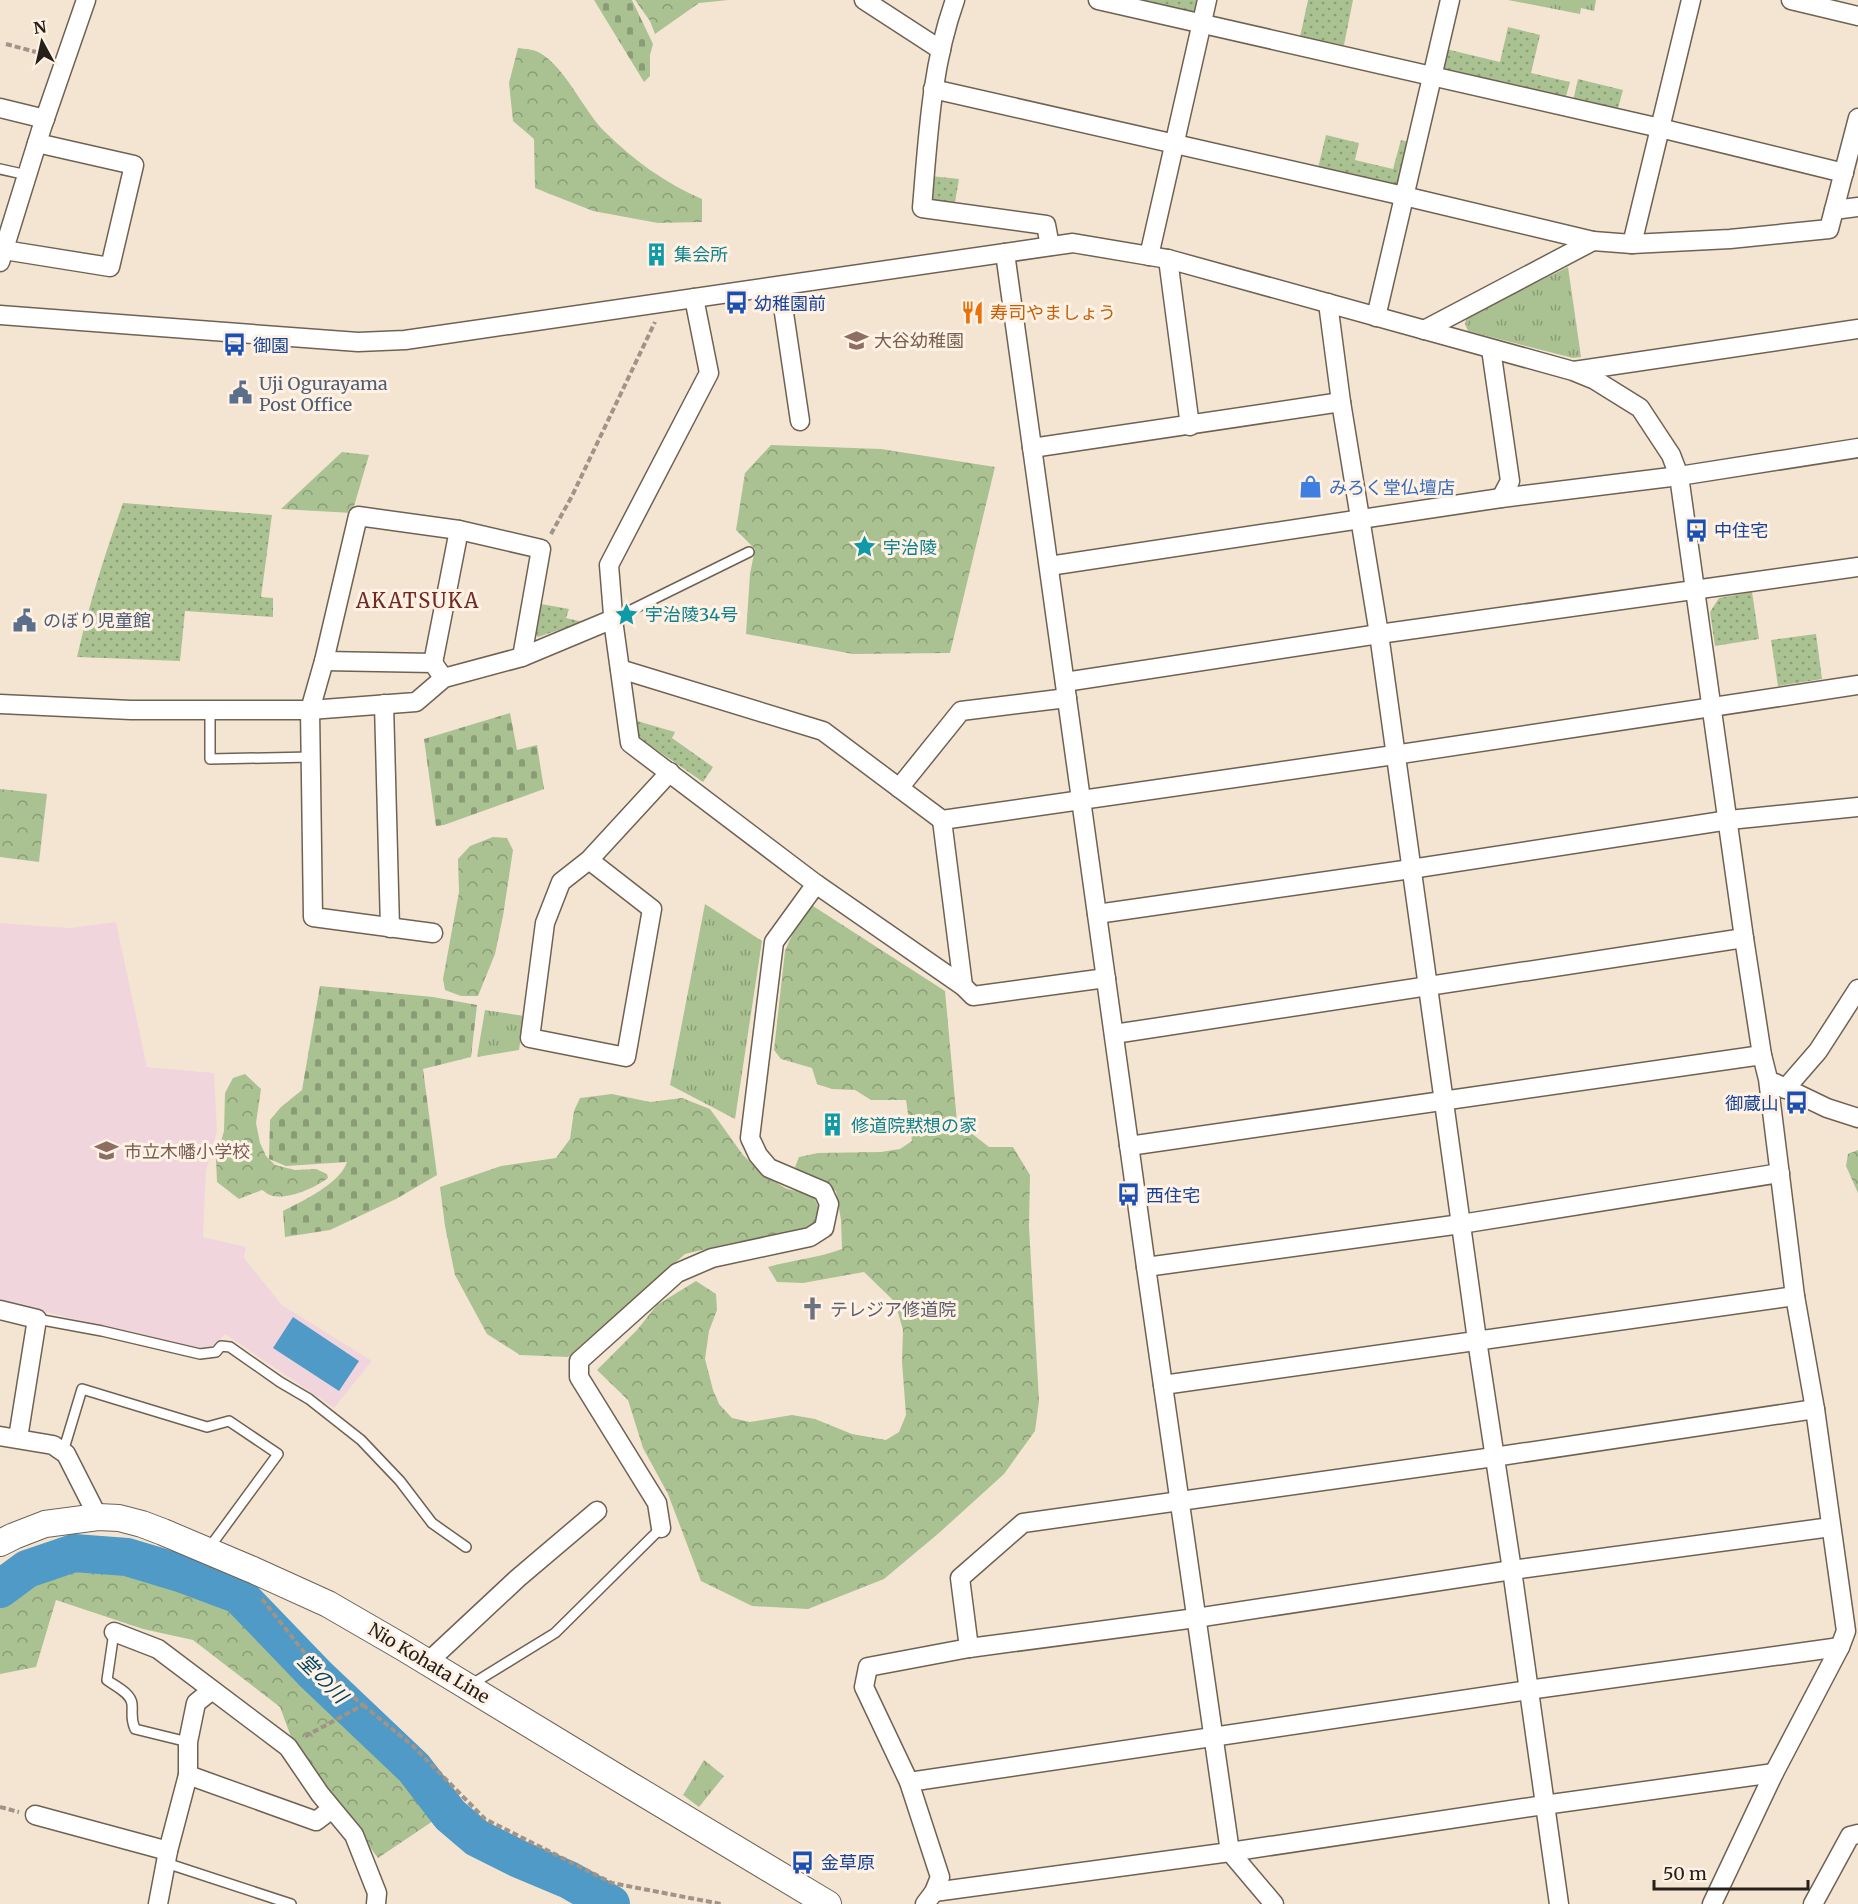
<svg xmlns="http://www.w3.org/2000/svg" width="1858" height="1904" font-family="Merriweather,'Noto Sans JP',serif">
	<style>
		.education { fill: #f0d6dc }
		.grass { fill: url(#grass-dots) }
		.forest { fill: url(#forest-crowns) }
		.cemetery { fill: url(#cemetery-stones) }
		.park { fill: url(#park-tufts) }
		.water { fill: #4f9ac6 }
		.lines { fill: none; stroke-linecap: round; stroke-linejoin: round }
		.river { stroke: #4f9ac6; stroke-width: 38 }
		.service-casing { stroke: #6f6253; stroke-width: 12 }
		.minor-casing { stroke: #6f6253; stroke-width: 21 }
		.secondary-casing { stroke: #6f6253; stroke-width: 28 }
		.path { stroke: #9f9487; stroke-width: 4; stroke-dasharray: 6 3; stroke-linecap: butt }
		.service { stroke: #fff; stroke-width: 9 }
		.minor { stroke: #fff; stroke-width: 18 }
		.secondary { stroke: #fff; stroke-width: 26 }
		.labels { text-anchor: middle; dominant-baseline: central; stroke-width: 6; stroke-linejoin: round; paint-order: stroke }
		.culture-label { font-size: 18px; fill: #0d838f; stroke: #fff2e4; text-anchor: start }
		.transit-label { font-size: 18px; fill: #164399; stroke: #fff2e4; text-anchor: start }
		.food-label { font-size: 18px; fill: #c56008; stroke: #fff2e4; text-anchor: start }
		.education-label { font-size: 18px; fill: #785e54; stroke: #fff2e4; text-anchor: start }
		.service-label { font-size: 18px; fill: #4e5e75; stroke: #fff2e4; text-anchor: start }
		.shop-label { font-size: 18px; fill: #366cbe; stroke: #fff2e4; text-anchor: start }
		.worship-label { font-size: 18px; fill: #5b616d; stroke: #fff2e4; text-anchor: start }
		.street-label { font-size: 18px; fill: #26201a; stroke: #fff2e4 }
		.neighbourhood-label { font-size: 20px; letter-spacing: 1.5px; fill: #6f2a22; stroke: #fff2e4 }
		.water-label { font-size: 20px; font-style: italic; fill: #024361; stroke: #fff2e4 }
	</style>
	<defs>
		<pattern id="grass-dots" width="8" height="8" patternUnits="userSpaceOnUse" patternTransform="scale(1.5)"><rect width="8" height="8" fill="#aac191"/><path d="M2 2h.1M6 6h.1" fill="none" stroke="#8a9c76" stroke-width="1.8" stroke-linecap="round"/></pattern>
		<pattern id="forest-crowns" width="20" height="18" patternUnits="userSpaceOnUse" patternTransform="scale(1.5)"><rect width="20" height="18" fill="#aac191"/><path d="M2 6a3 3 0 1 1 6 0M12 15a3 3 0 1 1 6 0" fill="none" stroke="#8a9c76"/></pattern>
		<pattern id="cemetery-stones" width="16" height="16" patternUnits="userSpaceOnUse" patternTransform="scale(1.5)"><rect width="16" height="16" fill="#aac191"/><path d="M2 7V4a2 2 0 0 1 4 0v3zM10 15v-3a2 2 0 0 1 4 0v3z" fill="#8a9c76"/></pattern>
		<pattern id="park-tufts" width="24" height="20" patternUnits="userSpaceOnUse" patternTransform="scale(1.5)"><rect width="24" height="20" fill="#aac191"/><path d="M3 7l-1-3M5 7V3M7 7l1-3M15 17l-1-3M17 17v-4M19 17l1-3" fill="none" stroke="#8a9c76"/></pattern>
	</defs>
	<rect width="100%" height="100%" fill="#f4e5d3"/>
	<!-- education -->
	<polygon class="education" points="116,922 147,1067 214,1073 217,1131 206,1171 203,1237 246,1247 244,1258 282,1305 372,1361 334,1408 225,1334 213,1347 197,1349 0,1301 0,923 69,928"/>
	<!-- grass -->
	<g class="grass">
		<polygon points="1126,0 1201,0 1197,16"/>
		<polygon points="1308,0 1353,0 1344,45 1300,37"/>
		<polygon points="1508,27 1540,35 1531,73 1570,82 1565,100 1441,70 1446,49 1500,62"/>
		<polygon points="1578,79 1623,90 1617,112 1573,101"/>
		<polygon points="1326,135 1359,143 1355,160 1393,169 1401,140 1412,143 1401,188 1318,168"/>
		<polygon points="931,176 959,179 954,208 929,204"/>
		<path d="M123 503 272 515 261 597 273 598V617L185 611 180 661 77 657C89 604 105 554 123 503Z"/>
		<polygon points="1752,592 1759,639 1715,646 1710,612 1719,598"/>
		<polygon points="541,604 569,609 566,618 583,622 538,637 536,635"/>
		<polygon points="1816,634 1822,679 1778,686 1771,640"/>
		<polygon points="637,721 675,732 672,738 713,767 703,782 638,737"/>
	</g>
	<!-- forest -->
	<g class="forest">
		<polygon points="635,0 728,0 699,3 655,34 650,21"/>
		<path d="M518 48C525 49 534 49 540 53 565 67 584 111 604 131 633 160 665 183 702 199V222L658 223 593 211 535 188 534 139 513 121 509 83Z"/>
		<polygon points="771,445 881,449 995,467 950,653 853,654 746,634 750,574 755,549 736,530 745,473"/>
		<polygon points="342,452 369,455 352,513 281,509"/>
		<polygon points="0,789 47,794 39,862 0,857"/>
		<polygon points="493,837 507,838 513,850 503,916 495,954 478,996 461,996 445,990 443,979 459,892 458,859 470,846"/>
		<path d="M813 906 945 991 957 1122 989 1147H1013L1030 1175 1029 1227 1039 1401 1035 1431 1004 1474 939 1533 884 1579 808 1609 752 1606 701 1581 668 1494 643 1448 628 1400 597 1370 637 1330 657 1305 696 1281 716 1294 717 1310 709 1331 705 1359 713 1390 719 1404 732 1418 750 1422 792 1415 815 1419 852 1434 886 1440 899 1432 906 1415 902 1362 903 1330 895 1302 864 1272 803 1283 777 1282 768 1267C793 1260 818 1258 842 1249L841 1220 836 1191 808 1179 795 1167 799 1157 818 1153 881 1152 900 1149 912 1141 906 1100H871L855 1090 832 1089 817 1084 812 1068 781 1059 774 1050 785 951 799 919Z"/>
		<path d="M245 1074 261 1089 256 1123 260 1143 266 1156 275 1165 295 1170 316 1169 327 1174 328 1178C315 1188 286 1201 270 1195 267 1194 264 1191 262 1190L239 1199 217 1182 216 1159 224 1131 225 1093 233 1078Z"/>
		<polygon points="612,1094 650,1102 682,1098 710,1109 743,1155 763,1175 787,1189 813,1195 822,1216 812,1231 736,1242 685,1254 568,1357 520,1355 487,1334 455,1275 445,1226 440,1187 501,1166 556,1158 570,1139 574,1111 580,1098"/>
		<polygon points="1858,1150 1858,1193 1846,1166 1848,1154"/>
		<polygon points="76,1562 126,1566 233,1606 406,1772 439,1817 378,1858 294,1745 280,1707 193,1640 143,1629 56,1600 36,1667 0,1674 0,1601 34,1578"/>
	</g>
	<!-- cemetery -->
	<g class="cemetery">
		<polygon points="594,0 632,0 653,44 650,55 650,76 644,82"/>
		<polygon points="510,713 517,750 537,745 544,789 444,825 436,826 424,739"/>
		<path d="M320 986 433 997 477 1005 471 1057 423 1069 437 1175 396 1199 330 1230 285 1237 283 1211C302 1201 340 1184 347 1162L286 1166 269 1159 270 1120 281 1107 302 1090Z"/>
	</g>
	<!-- park -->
	<g class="park">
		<polygon points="1508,0 1596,0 1594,11 1581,8 1580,14"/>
		<polygon points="1568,267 1581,357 1573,358 1468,331 1465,324 1467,317"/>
		<polygon points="705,904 762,941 735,1119 670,1085"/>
		<polygon points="485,1010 524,1016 519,1050 477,1057"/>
		<polygon points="704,1760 724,1776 699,1807 683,1795"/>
	</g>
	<!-- water -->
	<polygon class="water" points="293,1317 359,1361 339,1391 273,1348"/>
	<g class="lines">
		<!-- river -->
		<polyline class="river" points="0,1589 27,1569 74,1553 127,1557 180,1573 239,1595 316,1675 414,1768 450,1815 477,1838 519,1859 569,1880 611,1904"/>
		<defs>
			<g id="service">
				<polyline points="0,169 27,175"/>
				<polyline points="613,619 749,552"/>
				<polyline points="210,710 210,759 311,757"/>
				<polyline points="37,1319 102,1331 200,1354 216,1352 221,1346 230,1347 280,1382 309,1399 361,1440 400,1481 432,1523 466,1547"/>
				<polyline points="63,1452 82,1389 207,1427 229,1421 278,1454 209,1548"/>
				<path d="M114 1632 107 1680C115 1686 131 1693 132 1704 133 1715 130 1717 135 1729L188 1742"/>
				<polyline points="472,1684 555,1633 661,1528"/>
				<polyline points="166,1863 291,1904"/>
			</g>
			<g id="minor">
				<polyline points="864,0 941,50"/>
				<path d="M955 0C931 67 928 138 922 208L1046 225 1050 246"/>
				<polyline points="1098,0 1660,128 1844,173"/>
				<polyline points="1791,0 1858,16"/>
				<polyline points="933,89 1404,196 1593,241"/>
				<polyline points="0,108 45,119"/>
				<polyline points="1834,210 1858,207"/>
				<polyline points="1632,244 1691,0"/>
				<polyline points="4,250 110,267 134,165 37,143"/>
				<polyline points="1005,253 1146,1267 1230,1852 1274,1904"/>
				<polyline points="1149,256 1207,0"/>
				<polyline points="1168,259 1190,426"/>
				<polyline points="0,262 42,127 86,0"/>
				<polyline points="780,286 800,421"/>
				<polyline points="694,298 709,373 609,565 614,627 630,743 816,884 963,986 973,996 1106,978"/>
				<polyline points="1328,303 1341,402 1379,634 1477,1340 1512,1570 1559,1904"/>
				<polyline points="0,315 358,342 405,340 1073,243 1168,259 1573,371 1595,380 1640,408 1671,455 1679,476 1744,938 1762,1055 1768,1079 1795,1296 1815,1409 1846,1631 1840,1647 1774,1773 1712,1904"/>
				<polyline points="1376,317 1450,0"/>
				<polyline points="1424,330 1593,241 1632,244 1730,239 1829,229 1858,118"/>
				<polyline points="1491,349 1510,481 1501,498"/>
				<polyline points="1574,371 1858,329"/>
				<polyline points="1032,448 1341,402"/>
				<polyline points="1049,566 1501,498 1679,476 1858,448"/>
				<polyline points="324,661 433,663 440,673"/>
				<polyline points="433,663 459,530"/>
				<polyline points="620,669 823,731 942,820 1394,755 1858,685"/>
				<polyline points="1065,682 1379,634 1858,567"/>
				<polyline points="0,704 131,710 310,710 416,702 444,678 522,657 613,619"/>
				<polyline points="384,704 390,928"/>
				<polyline points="899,788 961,711 1067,698"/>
				<polyline points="942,820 963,986"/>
				<polyline points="589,860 652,909 626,1057 530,1038 545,923 561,882 589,860 670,772"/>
				<polyline points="1097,914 1411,869 1729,820 1858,807"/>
				<polyline points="433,933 313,917 310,710 324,661 358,516 459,530 541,549 522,657"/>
				<polyline points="1114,1034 1744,938"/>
				<polyline points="1775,1083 1827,1108 1858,1118"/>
				<polyline points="1785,1089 1818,1051 1858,989"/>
				<polyline points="1129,1146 1762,1055"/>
				<polyline points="1146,1267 1461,1224 1780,1173"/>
				<polyline points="0,1310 37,1319 18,1438"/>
				<polyline points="1163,1385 1795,1296"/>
				<polyline points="0,1436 53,1445 66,1454 98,1517"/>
				<polyline points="661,1528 657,1503 579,1377 579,1361 677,1273 712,1258 810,1237 824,1228 829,1204 823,1191 769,1168 758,1155 750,1138 774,942 816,884"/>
				<polyline points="114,1632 158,1649 288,1747 320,1794 354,1835 377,1893 376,1904"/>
				<polyline points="969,1648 960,1578 1023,1523 1494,1457 1815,1409"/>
				<polyline points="428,1662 518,1578 597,1511"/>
				<polyline points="188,1775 316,1821 332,1809"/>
				<polyline points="909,1782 1528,1690 1840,1647"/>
				<polyline points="35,1815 168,1851"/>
				<polyline points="934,1892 1230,1852 1544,1805 1774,1773"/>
				<polyline points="158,1904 168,1851 188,1775 188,1742 196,1703 212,1690"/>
				<polyline points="925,1904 934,1892 940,1877 909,1782 864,1687 868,1667 969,1648 1196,1618 1512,1570 1831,1527"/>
				<polyline points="1813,1904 1850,1836 1858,1834"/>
			</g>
			<polyline id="secondary" points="0,1543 14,1536 45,1524 98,1517 119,1518 142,1524 163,1532 253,1570 328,1604 404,1648 633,1787 828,1904"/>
		</defs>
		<!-- service casing -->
		<use href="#service" class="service-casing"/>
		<!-- minor casing -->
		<use href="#minor" class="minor-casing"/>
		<!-- secondary casing -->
		<use href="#secondary" class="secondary-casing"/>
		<!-- path -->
		<g class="path">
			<polyline points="6,44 47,55"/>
			<polyline points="551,534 572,496 655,322"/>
			<polyline points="262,1599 311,1661 363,1705 304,1737"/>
			<polyline points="363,1705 413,1746 485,1819 612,1883 721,1904"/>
			<polyline points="0,1807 19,1812"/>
		</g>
		<!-- service -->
		<use href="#service" class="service"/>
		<!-- minor -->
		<use href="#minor" class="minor"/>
		<!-- secondary -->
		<use href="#secondary" class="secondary"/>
	</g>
	<!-- icons -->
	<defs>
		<symbol id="building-bare" viewBox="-9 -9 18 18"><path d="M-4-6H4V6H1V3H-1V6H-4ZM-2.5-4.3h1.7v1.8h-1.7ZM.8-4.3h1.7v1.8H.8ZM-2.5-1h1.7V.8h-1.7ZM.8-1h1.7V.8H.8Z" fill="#0f9aa8" stroke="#fff2e4" stroke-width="2.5" paint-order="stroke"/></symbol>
		<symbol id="bus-bare" viewBox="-9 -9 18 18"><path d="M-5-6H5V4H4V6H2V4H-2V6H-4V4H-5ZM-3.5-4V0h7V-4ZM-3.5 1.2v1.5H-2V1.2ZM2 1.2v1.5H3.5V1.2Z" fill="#1a4fb4" stroke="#fff2e4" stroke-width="2.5" paint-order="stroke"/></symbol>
		<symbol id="restaurant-bare" viewBox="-9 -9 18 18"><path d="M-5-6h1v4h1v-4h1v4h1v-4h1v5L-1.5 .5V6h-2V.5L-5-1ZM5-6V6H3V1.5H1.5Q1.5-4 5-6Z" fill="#e8710a" stroke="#fff2e4" stroke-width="2.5" paint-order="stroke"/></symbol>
		<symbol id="school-bare" viewBox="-9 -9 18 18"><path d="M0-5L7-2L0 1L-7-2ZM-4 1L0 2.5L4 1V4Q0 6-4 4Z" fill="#8d6e63" stroke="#fff2e4" stroke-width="2.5" paint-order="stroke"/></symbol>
		<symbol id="civic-bare" viewBox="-9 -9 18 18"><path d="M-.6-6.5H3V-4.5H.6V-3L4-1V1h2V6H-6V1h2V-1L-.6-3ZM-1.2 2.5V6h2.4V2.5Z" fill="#5c6f8a" stroke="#fff2e4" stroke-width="2.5" paint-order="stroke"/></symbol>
		<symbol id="shop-bare" viewBox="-9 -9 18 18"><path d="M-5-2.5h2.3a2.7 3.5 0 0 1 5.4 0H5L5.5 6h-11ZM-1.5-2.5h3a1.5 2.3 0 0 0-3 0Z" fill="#3f7fe0" stroke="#fff2e4" stroke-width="2.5" paint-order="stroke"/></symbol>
		<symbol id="sight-bare" viewBox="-9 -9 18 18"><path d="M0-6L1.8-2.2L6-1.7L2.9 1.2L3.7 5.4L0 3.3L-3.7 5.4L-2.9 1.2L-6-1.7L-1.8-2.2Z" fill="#0f9aa8" stroke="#fff2e4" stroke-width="2.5" paint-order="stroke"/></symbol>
		<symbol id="church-bare" viewBox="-9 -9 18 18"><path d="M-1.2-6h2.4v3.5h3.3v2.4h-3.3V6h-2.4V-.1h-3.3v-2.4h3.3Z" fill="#6b7280" stroke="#fff2e4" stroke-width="2.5" paint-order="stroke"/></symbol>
	</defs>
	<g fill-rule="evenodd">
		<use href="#building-bare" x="640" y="238" width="33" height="33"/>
		<use href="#bus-bare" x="720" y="286" width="33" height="33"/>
		<use href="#restaurant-bare" x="956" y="296" width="33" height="33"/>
		<use href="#school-bare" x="840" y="324" width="33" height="33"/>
		<use href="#bus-bare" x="218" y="328" width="33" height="33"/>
		<use href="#civic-bare" x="224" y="376" width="33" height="33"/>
		<use href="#shop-bare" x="1294" y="470" width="33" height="33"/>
		<use href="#bus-bare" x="1680" y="514" width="33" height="33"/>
		<use href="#sight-bare" x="848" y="530" width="33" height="33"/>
		<use href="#sight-bare" x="610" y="598" width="33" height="33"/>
		<use href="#civic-bare" x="8" y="604" width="33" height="33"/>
		<use href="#bus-bare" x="1780" y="1086" width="33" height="33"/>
		<use href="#building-bare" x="816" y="1108" width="33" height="33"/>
		<use href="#school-bare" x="90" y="1134" width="33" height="33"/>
		<use href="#bus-bare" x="1112" y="1178" width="33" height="33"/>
		<use href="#church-bare" x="796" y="1292" width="33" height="33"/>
		<use href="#bus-bare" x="786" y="1846" width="33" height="33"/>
	</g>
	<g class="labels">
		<!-- culture labels -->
		<g class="culture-label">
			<text x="674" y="254">集会所</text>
			<text x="883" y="547">宇治陵</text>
			<text x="645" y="614">宇治陵34号</text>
			<text x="851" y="1125">修道院黙想の家</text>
		</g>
		<!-- transit labels -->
		<g class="transit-label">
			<text x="754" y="303">幼稚園前</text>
			<text x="253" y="345">御園</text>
			<text x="1714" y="530">中住宅</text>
			<text x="1779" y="1103" text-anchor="end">御蔵山</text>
			<text x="1146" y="1195">西住宅</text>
			<text x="821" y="1862">金草原</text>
		</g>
		<!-- food labels -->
		<g class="food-label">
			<text x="990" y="312">寿司やましょう</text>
		</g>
		<!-- education labels -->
		<g class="education-label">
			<text x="874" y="340">大谷幼稚園</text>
			<text x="124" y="1151">市立木幡小学校</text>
		</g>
		<!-- service labels -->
		<g class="service-label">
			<text x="259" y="383">Uji Ogurayama<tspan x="259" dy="21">Post Office</tspan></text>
			<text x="43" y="620">のぼり児童館</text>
		</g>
		<!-- shop labels -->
		<g class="shop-label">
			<text x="1329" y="487">みろく堂仏壇店</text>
		</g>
		<!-- worship labels -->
		<g class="worship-label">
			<text x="830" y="1309">テレジア修道院</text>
		</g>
		<!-- street labels -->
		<g class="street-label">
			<text transform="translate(429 1663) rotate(31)">Nio Kohata Line</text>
		</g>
		<!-- neighbourhood labels -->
		<g class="neighbourhood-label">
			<text x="418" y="600">AKATSUKA</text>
		</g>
		<!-- water labels -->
		<g class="water-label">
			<text transform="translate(323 1678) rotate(45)">堂の川</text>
		</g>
	</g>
	<!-- north arrow -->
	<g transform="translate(42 42) rotate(352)" stroke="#fff2e4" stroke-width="4.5" paint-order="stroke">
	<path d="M0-4.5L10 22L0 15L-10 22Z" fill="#26201a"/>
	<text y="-9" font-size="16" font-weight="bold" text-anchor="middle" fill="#26201a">N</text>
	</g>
	<!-- scale -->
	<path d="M1654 1880v9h154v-9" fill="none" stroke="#26201a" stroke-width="3"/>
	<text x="1663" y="1880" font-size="18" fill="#26201a" stroke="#fff2e4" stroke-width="4.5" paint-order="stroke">50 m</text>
</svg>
